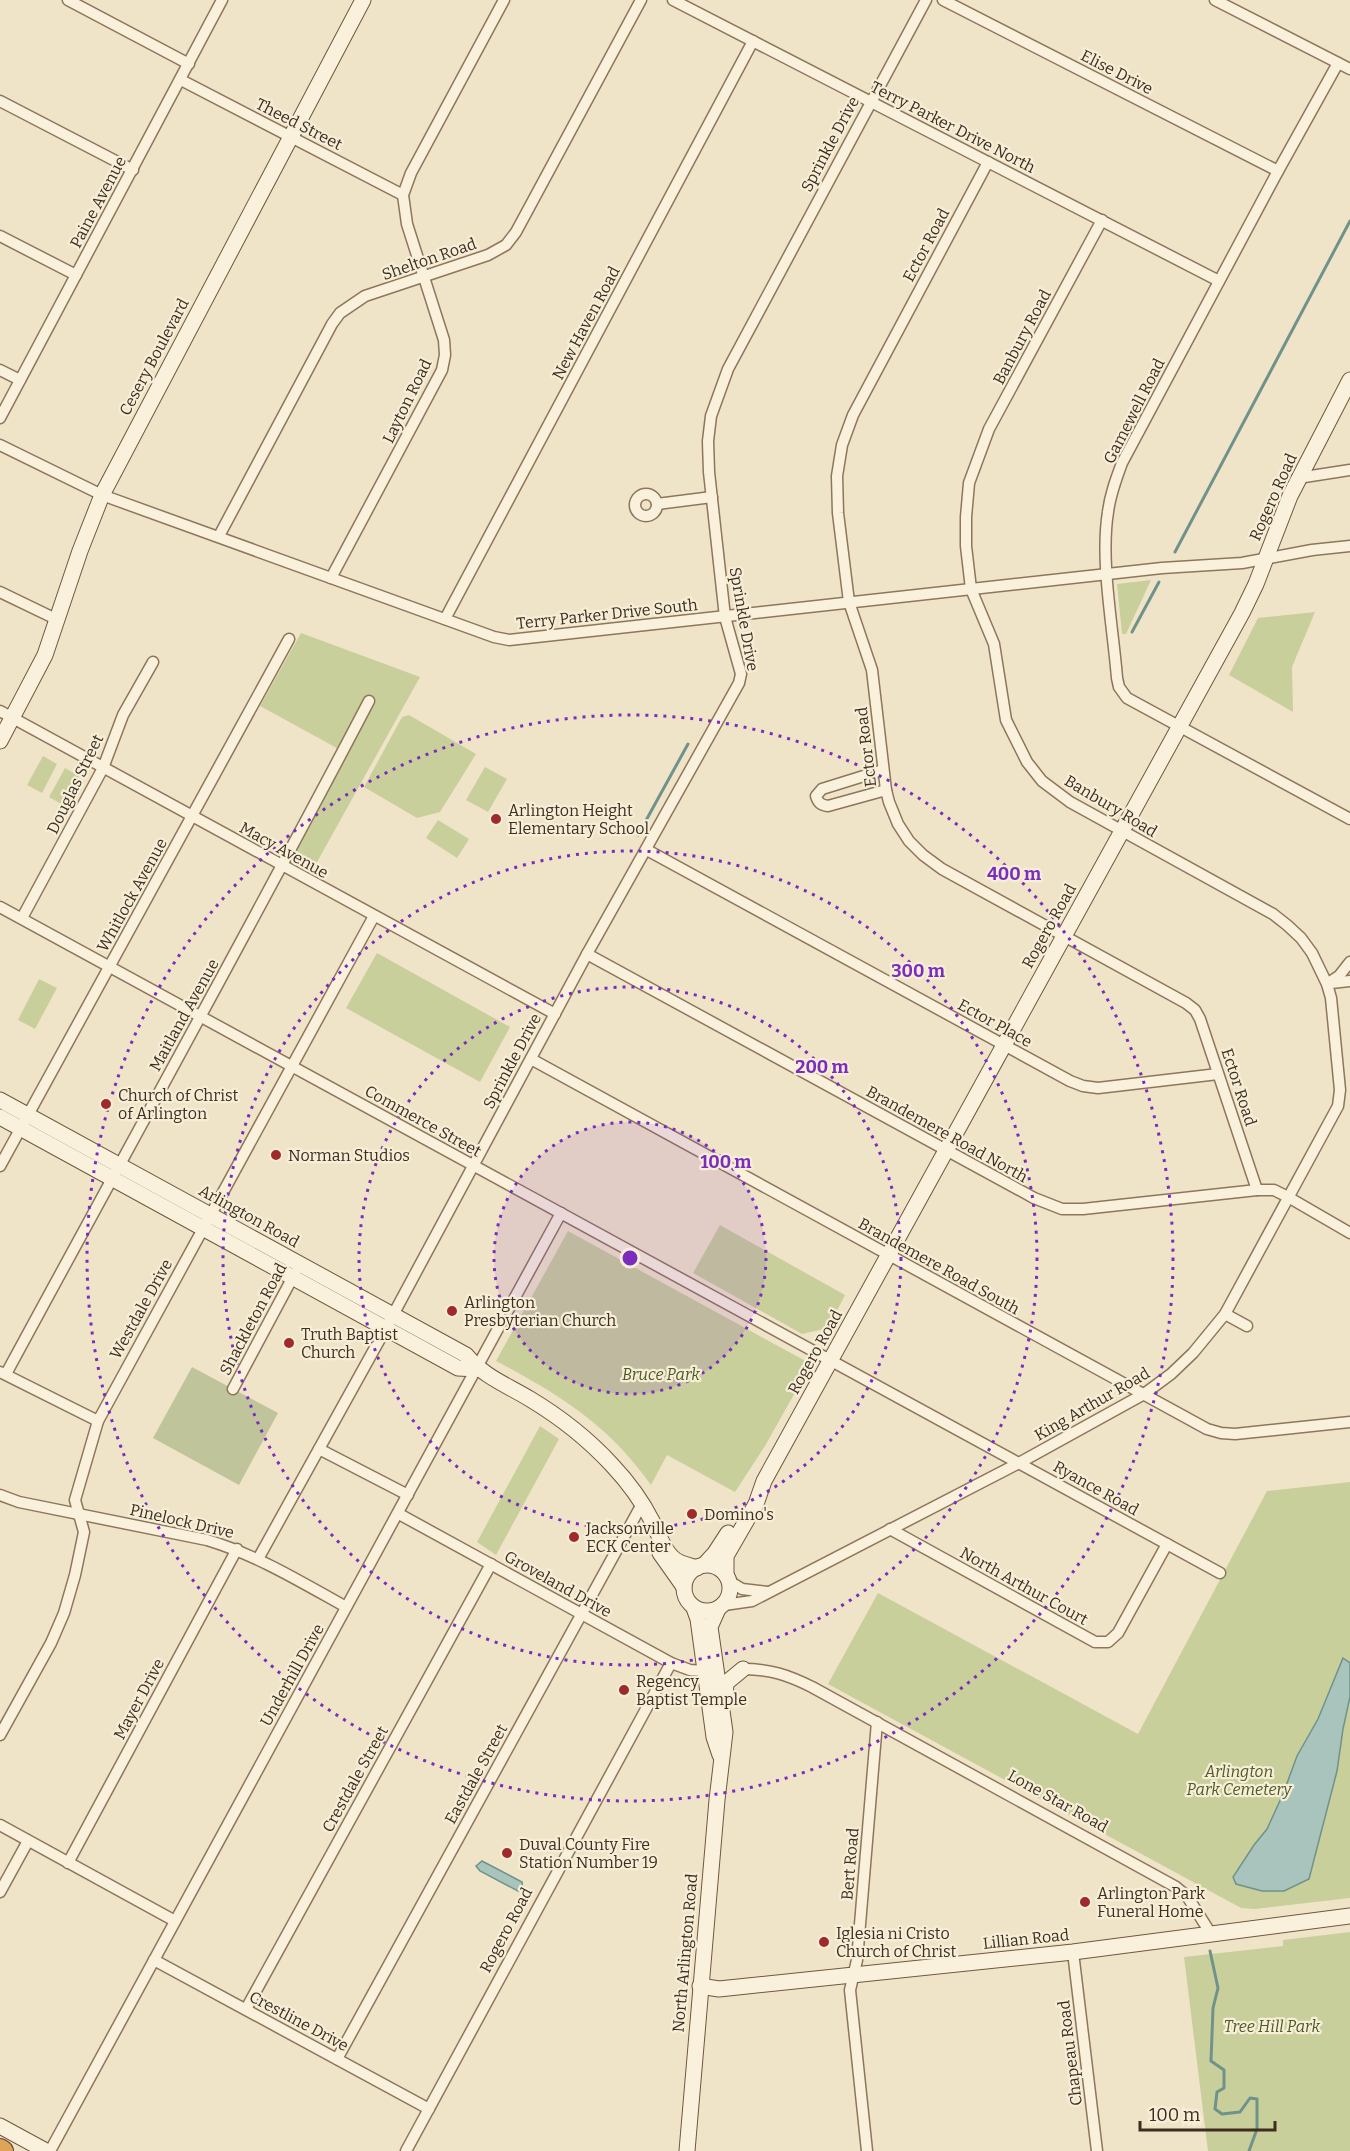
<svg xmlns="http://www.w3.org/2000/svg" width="1350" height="2151" font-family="Bitter,serif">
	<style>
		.green { fill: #c9cf9b }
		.cemetery { fill: #bfc49a }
		.water { fill: #a9c4bc; stroke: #6f938a; stroke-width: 1.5 }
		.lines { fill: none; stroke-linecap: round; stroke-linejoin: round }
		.stream { stroke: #6f938a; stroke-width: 3 }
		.street-casing { stroke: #8d765c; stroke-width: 13 }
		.secondary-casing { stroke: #6f573f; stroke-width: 17 }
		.highway-casing { stroke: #5b4430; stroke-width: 22 }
		.street { stroke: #faf1dc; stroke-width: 10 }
		.secondary { stroke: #faf1dc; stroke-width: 15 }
		.highway { stroke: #e0a458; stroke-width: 20 }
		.ring { fill: none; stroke: #7b2cbf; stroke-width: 3; stroke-dasharray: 3 6 }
		.poi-dot { fill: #9e2a2b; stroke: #f7eed8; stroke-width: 2 }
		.labels { text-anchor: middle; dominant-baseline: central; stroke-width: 4.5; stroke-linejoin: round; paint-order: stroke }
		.street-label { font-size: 16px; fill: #3d2e20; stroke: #f7eed8 }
		.poi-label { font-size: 16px; fill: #3d2e20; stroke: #f7eed8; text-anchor: start }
		.park-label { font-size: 16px; font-style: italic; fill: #4d5a26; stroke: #f7eed8 }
		.centre { fill: #7b2cbf; stroke: #f7eed8; stroke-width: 3 }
		.ring-label { font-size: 18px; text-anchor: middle; font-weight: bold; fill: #7b2cbf; stroke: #f7eed8; stroke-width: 4.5; stroke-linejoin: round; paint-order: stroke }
	</style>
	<rect width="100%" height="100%" fill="#f0e4c8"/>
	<!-- green -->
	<g class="green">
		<polygon points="1151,580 1126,634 1122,634 1117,584"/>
		<polygon points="1315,612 1292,667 1293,712 1229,675 1258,618"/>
		<polygon points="301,633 420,677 312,871 292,858 344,754 335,747 260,706"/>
		<polygon points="409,715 476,754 440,812 417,818 364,787 402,717"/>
		<polygon points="43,756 57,764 42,793 27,785"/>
		<polygon points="485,767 507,779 488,812 466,800"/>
		<polygon points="65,768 79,776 63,805 49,797"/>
		<polygon points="438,820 469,839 457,858 426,838"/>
		<polygon points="377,953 510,1027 480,1082 346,1008"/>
		<polygon points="39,979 57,988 35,1029 18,1020"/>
		<polygon points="720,1225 845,1295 828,1328 802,1334 693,1273"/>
		<path d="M568 1231 811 1364 765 1446 735 1492 667 1455 651 1485C608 1424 560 1395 496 1361Z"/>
		<polygon points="540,1426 559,1439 496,1555 477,1542"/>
		<polygon points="1350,1482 1350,1898 1255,1909 1241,1908 828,1684 878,1593 1138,1734 1267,1491"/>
		<polygon points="1350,1932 1350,2151 1208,2151 1184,1957 1283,1946 1283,1940"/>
	</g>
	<!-- cemetery -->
	<polygon class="cemetery" points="192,1367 278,1413 239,1485 153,1438"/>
	<!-- water -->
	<g class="water">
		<polygon points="1343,1658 1350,1663 1350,1697 1343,1729 1337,1771 1309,1879 1284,1891 1262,1891 1236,1884 1233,1877 1254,1845 1267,1829 1283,1794 1297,1756 1318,1719"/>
		<polygon points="482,1861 522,1882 523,1891 518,1891 480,1871 476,1866"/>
	</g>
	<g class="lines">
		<!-- stream -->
		<g class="stream">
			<polyline points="1175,552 1350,221"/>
			<polyline points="1132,632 1159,582"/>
			<polyline points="638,835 688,744"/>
			<polyline points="1210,1951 1218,1988 1213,2008 1211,2061 1224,2070 1224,2088 1217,2092 1215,2109 1222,2114 1240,2112 1250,2098 1257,2099 1257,2129 1249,2151"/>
		</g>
		<defs>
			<g id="street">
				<polyline points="68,0 189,64"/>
				<polyline points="673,0 1219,281"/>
				<polyline points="943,0 1278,171"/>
				<polyline points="1215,0 1350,69"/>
				<path d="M1338 63 1278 171 1122 463C1116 479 1110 495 1108 512 1100 561 1113 627 1117 678L1119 687 1127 698 1350 819"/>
				<polyline points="181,80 403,195"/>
				<polyline points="0,101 133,170"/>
				<polyline points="988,162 853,415 842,445 837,476 838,513 849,602 872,670 886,790 889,802 898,824 909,841 923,855 942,869 1186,1003 1195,1010 1200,1019 1257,1190"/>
				<polyline points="0,236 76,275"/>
				<polyline points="0,370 20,380"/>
				<polyline points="0,418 222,0"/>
				<polyline points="0,445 102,495 494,637 509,640 1162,568 1242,563 1312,550 1350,546"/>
				<polyline points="1298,478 1350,470"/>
				<circle cx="646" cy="505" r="11"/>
				<polyline points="657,504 712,497"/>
				<polyline points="219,536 332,324 340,313 365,296 488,255 506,245 516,232 641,0"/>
				<polyline points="331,578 442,370 445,355 444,340 407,224 403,195 411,173 504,0"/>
				<polyline points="0,592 58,620"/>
				<polyline points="445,619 753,41"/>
				<polyline points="0,711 555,1014"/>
				<path d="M883 770 822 789 816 796C818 803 821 805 828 806L886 790"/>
				<polyline points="647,850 1070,1081 1083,1086 1098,1088 1218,1074"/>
				<polyline points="0,907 1220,1573"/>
				<polyline points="22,918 103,768 123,715 153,662"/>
				<polyline points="587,954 1034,1198 1062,1209 1083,1209 1257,1190 1274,1190 1288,1197 1350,1233"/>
				<polyline points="1331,983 1350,981"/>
				<polyline points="1327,984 1339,976 1350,962"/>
				<polyline points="531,1059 1207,1429 1221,1433 1235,1434 1350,1422"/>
				<polyline points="0,1166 289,639"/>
				<polyline points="1225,1314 1247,1326"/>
				<polyline points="0,1372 98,1421"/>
				<path d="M6 1374C127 1150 251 927 369 701"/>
				<polyline points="233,1389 295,1273"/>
				<polyline points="319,1449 408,1495"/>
				<path d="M0 1495 19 1502 207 1540C257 1555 301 1582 346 1607"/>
				<polyline points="399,1514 671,1663 690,1670 705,1671"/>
				<polyline points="890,1529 1095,1642 1108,1642 1118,1633 1167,1544"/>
				<polyline points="258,1559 386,1328 587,954 739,683 741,674 725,617 709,472 708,441 711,416 728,369 926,0"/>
				<polyline points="729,1581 742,1589 767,1592"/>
				<polyline points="724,1605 752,1601 1019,1463 1144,1394 1171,1374 1193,1353 1225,1314 1338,1106 1340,1090 1331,998 1327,984 1312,953 1301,938 1287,925 1273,914 1070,802 1042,781 1027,762 1006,720 994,644 971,589 966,546 966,517 969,483 989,429 1102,220"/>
				<path d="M743 1669C770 1669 788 1675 812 1687L1176 1887 1187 1896 1211 1934"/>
				<polyline points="0,1735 51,1643 64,1613 75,1575 84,1532 75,1500 98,1421 374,916"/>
				<polyline points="0,1825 175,1921"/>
				<polyline points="68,1863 237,1549"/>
				<polyline points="0,1892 28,1841"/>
				<polyline points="1073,1952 1097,2151"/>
				<polyline points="154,1960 429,2109"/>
				<polyline points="246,2009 491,1564"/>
				<polyline points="337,2059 642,1504"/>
				<polyline points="50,2151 561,1213"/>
				<polyline points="406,2151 671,1663"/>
				<polyline points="867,2151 850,1990 857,1960 877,1722"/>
			</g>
			<g id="secondary">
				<polyline points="0,741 45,655 80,551 102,495 363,0"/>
				<path d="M0 1100 466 1355C484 1377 507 1385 530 1399 560 1417 588 1439 612 1465 628 1482 642 1501 652 1521 659 1533 662 1548 672 1557 678 1564 688 1565 697 1568"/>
				<polyline points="0,1117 458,1368 477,1369"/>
				<polyline points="660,1553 684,1587"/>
				<circle cx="707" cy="1588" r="23"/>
				<polyline points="704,1565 715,1553 728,1533"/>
				<polyline points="726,1575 726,1556 756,1504 764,1481 1242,613 1256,584 1290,496 1350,380"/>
				<polyline points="694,1608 698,1619 714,1737 720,1755"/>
				<polyline points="725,1698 726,1683 743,1669"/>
				<polyline points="700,1986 719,1989 1073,1952 1350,1916"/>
				<polyline points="0,2126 46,2151"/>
				<polyline points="687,2151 717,1800 725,1732 710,1627 718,1609"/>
			</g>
			<polyline id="highway" points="0,2149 3,2151"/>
		</defs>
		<!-- street casing -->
		<use href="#street" class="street-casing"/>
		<!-- secondary casing -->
		<use href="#secondary" class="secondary-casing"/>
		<!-- highway casing -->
		<use href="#highway" class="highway-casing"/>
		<!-- street -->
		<use href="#street" class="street"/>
		<!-- secondary -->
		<use href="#secondary" class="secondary"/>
		<!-- highway -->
		<use href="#highway" class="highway"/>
	</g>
	<!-- distance rings -->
	<circle cx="630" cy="1258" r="136" fill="#7b2cbf" fill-opacity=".12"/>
	<g class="ring">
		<circle cx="630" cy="1258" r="136"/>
		<circle cx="630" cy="1258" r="271"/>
		<circle cx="630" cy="1258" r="407"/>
		<circle cx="630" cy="1258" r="543"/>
	</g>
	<!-- markers -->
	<g class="poi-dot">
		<circle cx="496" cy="819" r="6"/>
		<circle cx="106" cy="1104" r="6"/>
		<circle cx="276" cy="1155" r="6"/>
		<circle cx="452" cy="1311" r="6"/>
		<circle cx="289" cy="1343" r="6"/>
		<circle cx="692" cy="1514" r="6"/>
		<circle cx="574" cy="1537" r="6"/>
		<circle cx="624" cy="1690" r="6"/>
		<circle cx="507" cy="1853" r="6"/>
		<circle cx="1085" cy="1902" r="6"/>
		<circle cx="824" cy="1942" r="6"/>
	</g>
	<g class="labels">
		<!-- street labels -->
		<g class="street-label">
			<text transform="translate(1117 72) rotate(27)">Elise Drive</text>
			<text transform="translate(299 124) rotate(27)">Theed Street</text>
			<text transform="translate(953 127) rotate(27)">Terry Parker Drive North</text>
			<text transform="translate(830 144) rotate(-62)">Sprinkle Drive</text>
			<text transform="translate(98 202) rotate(-62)">Paine Avenue</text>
			<text transform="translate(926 245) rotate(-62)">Ector Road</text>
			<text transform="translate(429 259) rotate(-19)">Shelton Road</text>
			<text transform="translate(586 323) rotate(-62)">New Haven Road</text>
			<text transform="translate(1022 337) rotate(-62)">Banbury Road</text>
			<text transform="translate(154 357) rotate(-62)">Cesery Boulevard</text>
			<text transform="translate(407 401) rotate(-64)">Layton Road</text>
			<text transform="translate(1134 411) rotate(-63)">Gamewell Road</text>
			<text transform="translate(1273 497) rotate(-66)">Rogero Road</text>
			<text transform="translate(607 614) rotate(-6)">Terry Parker Drive South</text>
			<text transform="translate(744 619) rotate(80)">Sprinkle Drive</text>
			<text transform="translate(866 747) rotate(-97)">Ector Road</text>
			<text transform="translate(75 784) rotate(-64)">Douglas Street</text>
			<text transform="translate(1111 806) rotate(31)">Banbury Road</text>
			<text transform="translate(284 850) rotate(29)">Macy Avenue</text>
			<text transform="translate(132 895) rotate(-61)">Whitlock Avenue</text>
			<text transform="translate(1049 926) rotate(-61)">Rogero Road</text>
			<text transform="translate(184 1015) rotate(-61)">Maitland Avenue</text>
			<text transform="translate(995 1023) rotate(29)">Ector Place</text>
			<text transform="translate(512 1061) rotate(-62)">Sprinkle Drive</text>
			<text transform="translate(1239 1087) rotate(72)">Ector Road</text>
			<text transform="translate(423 1121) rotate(29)">Commerce Street</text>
			<text transform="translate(947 1134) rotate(29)">Brandemere Road North</text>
			<text transform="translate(249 1216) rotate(29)">Arlington Road</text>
			<text transform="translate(939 1266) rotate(29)">Brandemere Road South</text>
			<text transform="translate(141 1309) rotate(-61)">Westdale Drive</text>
			<text transform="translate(253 1319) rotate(-62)">Shackleton Road</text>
			<text transform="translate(815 1352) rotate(-61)">Rogero Road</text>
			<text transform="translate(1092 1404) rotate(-30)">King Arthur Road</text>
			<text transform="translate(1096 1488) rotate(29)">Ryance Road</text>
			<text transform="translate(182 1521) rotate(13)">Pinelock Drive</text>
			<text transform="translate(558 1584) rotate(29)">Groveland Drive</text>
			<text transform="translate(1024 1586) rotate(29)">North Arthur Court</text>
			<text transform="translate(292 1675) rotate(-61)">Underhill Drive</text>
			<text transform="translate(139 1699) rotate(-62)">Mayer Drive</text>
			<text transform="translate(476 1774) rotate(-61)">Eastdale Street</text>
			<text transform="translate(355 1779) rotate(-61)">Crestdale Street</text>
			<text transform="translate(1058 1801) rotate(29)">Lone Star Road</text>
			<text transform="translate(850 1864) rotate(-85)">Bert Road</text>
			<text transform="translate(506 1930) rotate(-62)">Rogero Road</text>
			<text transform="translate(1026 1939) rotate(-6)">Lillian Road</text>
			<text transform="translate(685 1953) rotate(-85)">North Arlington Road</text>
			<text transform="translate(299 2021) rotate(28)">Crestline Drive</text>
			<text transform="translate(1070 2053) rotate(-97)">Chapeau Road</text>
		</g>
		<!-- poi labels -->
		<g class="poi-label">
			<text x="508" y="810">Arlington Height<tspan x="508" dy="18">Elementary School</tspan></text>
			<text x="118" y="1095">Church of Christ<tspan x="118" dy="18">of Arlington</tspan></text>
			<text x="288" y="1155">Norman Studios</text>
			<text x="464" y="1302">Arlington<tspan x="464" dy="18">Presbyterian Church</tspan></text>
			<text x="301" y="1334">Truth Baptist<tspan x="301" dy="18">Church</tspan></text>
			<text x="704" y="1514">Domino's</text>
			<text x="586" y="1528">Jacksonville<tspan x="586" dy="18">ECK Center</tspan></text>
			<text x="636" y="1681">Regency<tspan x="636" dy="18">Baptist Temple</tspan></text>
			<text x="519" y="1844">Duval County Fire<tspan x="519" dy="18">Station Number 19</tspan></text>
			<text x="1097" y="1893">Arlington Park<tspan x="1097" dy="18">Funeral Home</tspan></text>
			<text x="836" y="1933">Iglesia ni Cristo<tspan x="836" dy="18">Church of Christ</tspan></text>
		</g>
		<!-- park labels -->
		<g class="park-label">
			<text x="661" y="1374">Bruce Park</text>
			<text x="1239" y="1771">Arlington<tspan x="1239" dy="18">Park Cemetery</tspan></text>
			<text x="1272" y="2026">Tree Hill Park</text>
		</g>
	</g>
	<circle cx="630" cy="1258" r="9" class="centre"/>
	<g class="ring-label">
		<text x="1014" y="880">400 m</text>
		<text x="918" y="977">300 m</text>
		<text x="822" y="1073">200 m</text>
		<text x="726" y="1168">100 m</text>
	</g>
	<!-- scale -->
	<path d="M1140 2121v9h135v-9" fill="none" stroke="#3d2e20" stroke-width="3"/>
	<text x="1149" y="2121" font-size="18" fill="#3d2e20" stroke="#f7eed8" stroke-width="4.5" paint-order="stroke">100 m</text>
</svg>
